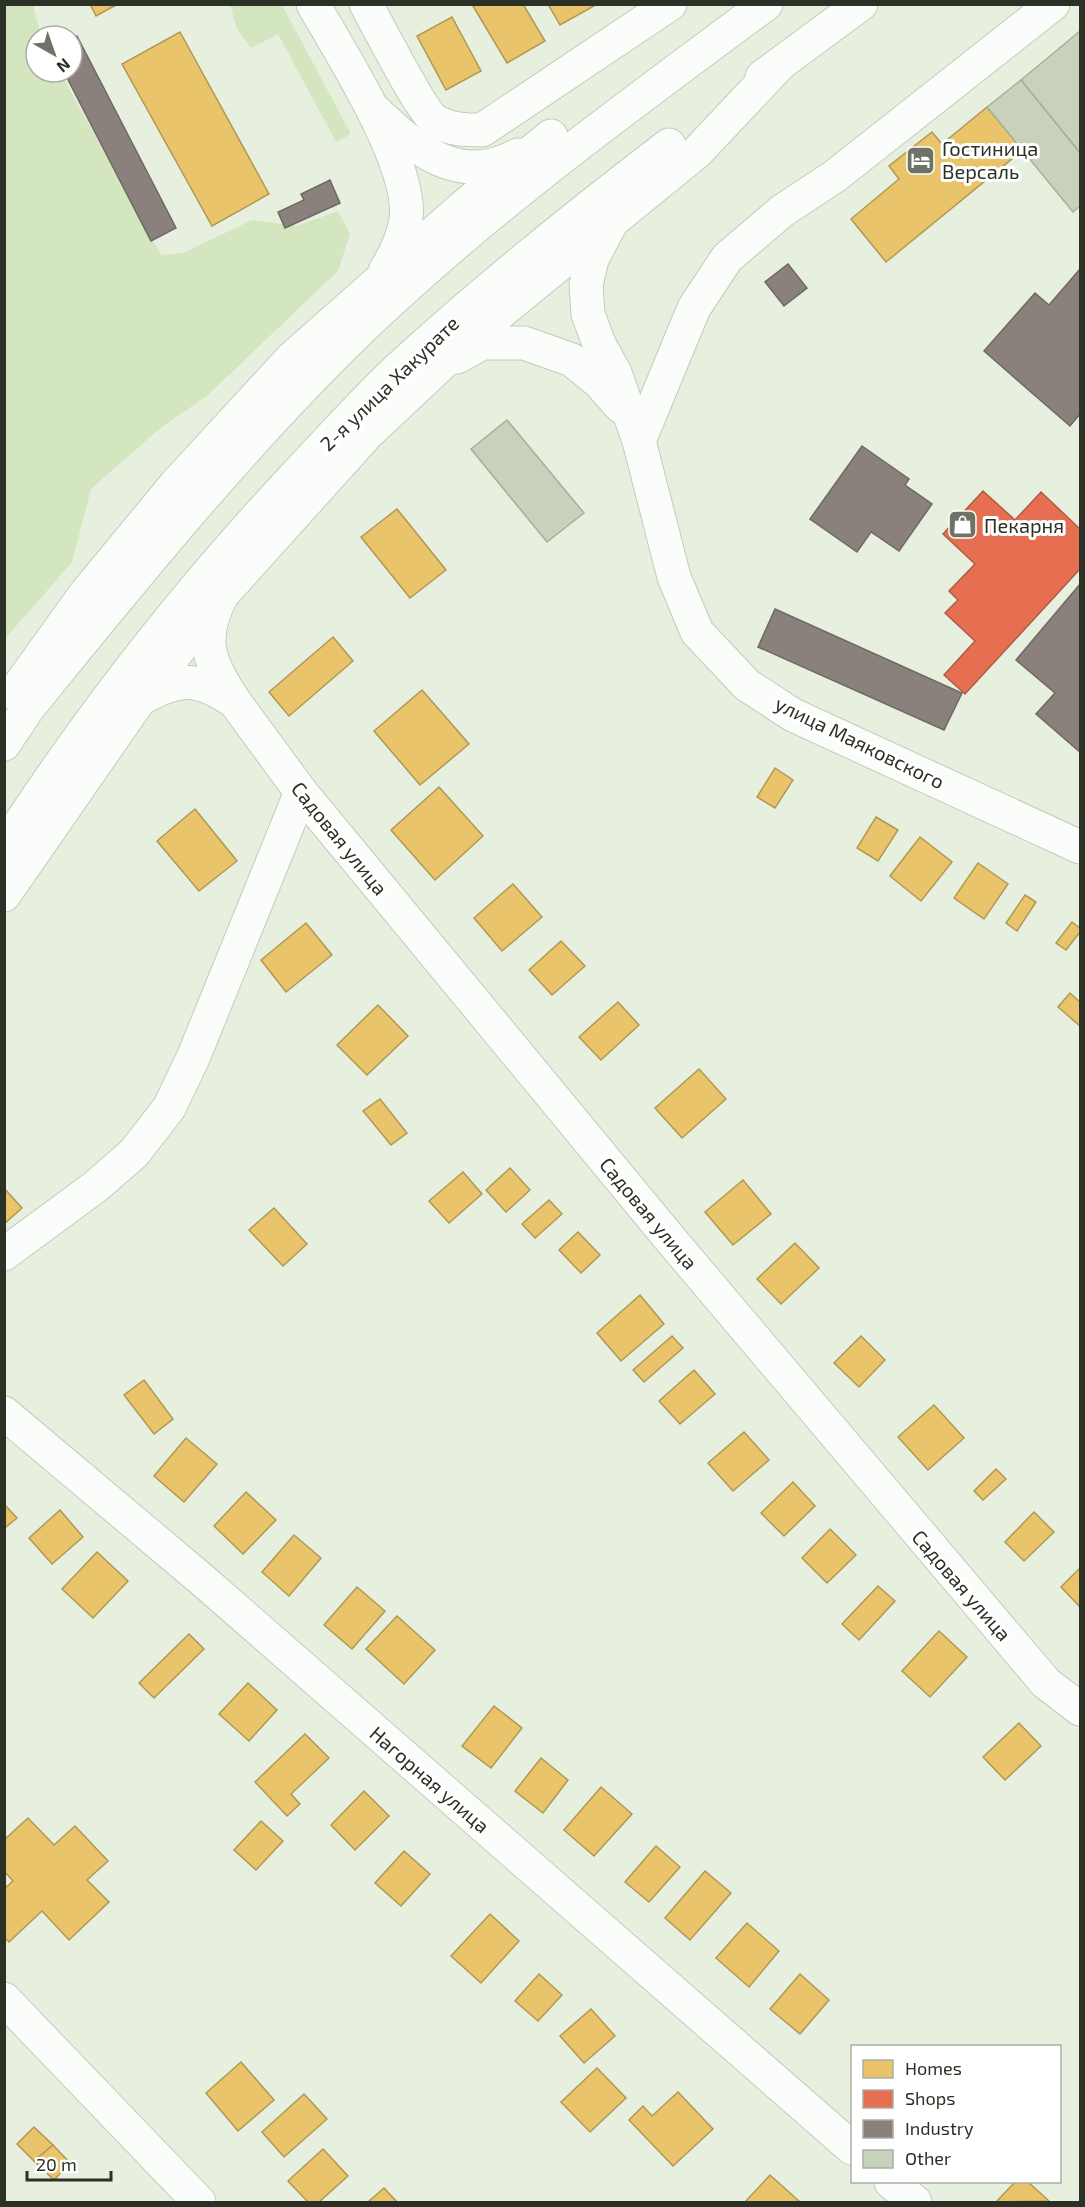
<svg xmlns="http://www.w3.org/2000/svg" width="1085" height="2207" font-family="'Exo 2',sans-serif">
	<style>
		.green { fill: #d4e6bf }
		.homes { fill: #e9c46a; stroke: #b09855; stroke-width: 1.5 }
		.shops { fill: #e76f51; stroke: #af5c44; stroke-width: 1.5 }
		.industry { fill: #8a817c; stroke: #6e6962; stroke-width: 1.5 }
		.building { fill: #c8d2bb; stroke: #a6ad9f; stroke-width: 1.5 }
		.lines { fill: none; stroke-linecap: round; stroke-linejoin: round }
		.minor-casing { stroke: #c4cbbd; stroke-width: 35 }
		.major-casing { stroke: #c4cbbd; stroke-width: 35 }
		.minor { stroke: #fbfdfa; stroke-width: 33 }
		.major { stroke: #fbfdfa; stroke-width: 33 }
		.labels { text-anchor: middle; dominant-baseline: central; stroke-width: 6; stroke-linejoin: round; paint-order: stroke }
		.poi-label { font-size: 20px; fill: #2b3125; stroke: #fff; text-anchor: start }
		.street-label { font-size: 20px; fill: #2b3125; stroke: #fff }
	</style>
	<rect width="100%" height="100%" fill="#e7f0de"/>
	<!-- green -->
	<g class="green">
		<polygon points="33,4 41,36 36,36 36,72 60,72 161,255 183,253 252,220 296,226 338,211 350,234 338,271 208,395 158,430 91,489 72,562 5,639 4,5"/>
		<polygon points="230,5 282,5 351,134 336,142 278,34 251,48 237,29"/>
	</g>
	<!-- homes -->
	<g class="homes">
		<polygon points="90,4 118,4 96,16"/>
		<polygon points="475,4 523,4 545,41 507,63 473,6"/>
		<polygon points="548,4 593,4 594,6 560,25"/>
		<polygon points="452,17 481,71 446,90 417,36"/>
		<polygon points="180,32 269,194 212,226 122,64"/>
		<polygon points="987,107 1023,150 886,262 851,219 899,179 889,166 932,132 942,144"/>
		<polygon points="397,509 446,570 410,598 361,537"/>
		<polygon points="333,637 353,661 289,716 269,692"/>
		<polygon points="422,690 469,744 420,785 374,731"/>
		<polygon points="775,768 793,780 775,808 757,797"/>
		<polygon points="439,787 483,836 435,880 391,830"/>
		<polygon points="195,809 237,861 199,891 157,841"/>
		<polygon points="876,817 898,830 878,861 857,848"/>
		<polygon points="920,837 952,862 921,901 890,876"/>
		<polygon points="978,863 1008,884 984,919 954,898"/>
		<polygon points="513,884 542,917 502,951 474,918"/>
		<polygon points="1025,895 1036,902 1017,931 1006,923"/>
		<polygon points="1072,922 1080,928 1080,932 1066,950 1056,943"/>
		<polygon points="306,923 332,955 286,992 261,960"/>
		<polygon points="561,941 585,966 552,995 529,970"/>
		<polygon points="1070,993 1080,1002 1080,1026 1058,1007"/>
		<polygon points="618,1002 639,1025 601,1060 579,1037"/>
		<polygon points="378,1005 408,1036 367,1075 337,1045"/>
		<polygon points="699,1069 726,1099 682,1138 655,1108"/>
		<polygon points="380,1099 407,1133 391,1145 363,1111"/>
		<polygon points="510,1168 530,1190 506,1212 486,1190"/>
		<polygon points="463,1172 482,1194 449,1223 429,1201"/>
		<polygon points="743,1180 771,1214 733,1245 705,1212"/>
		<polygon points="4,1188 22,1208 4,1224"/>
		<polygon points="549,1200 562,1214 535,1238 522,1224"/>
		<polygon points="274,1208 307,1244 283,1266 249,1230"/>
		<polygon points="578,1232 600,1255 581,1273 559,1250"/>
		<polygon points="795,1243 819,1268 781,1304 757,1279"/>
		<polygon points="640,1295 664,1324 621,1361 597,1333"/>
		<polygon points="672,1336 683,1348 644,1382 633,1370"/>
		<polygon points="861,1336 885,1360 859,1387 834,1363"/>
		<polygon points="694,1370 715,1394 680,1424 659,1401"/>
		<polygon points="144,1380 173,1419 154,1434 124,1395"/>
		<polygon points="934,1405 964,1438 928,1470 898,1437"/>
		<polygon points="744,1432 769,1460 733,1491 708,1463"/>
		<polygon points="186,1438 217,1464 184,1502 154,1476"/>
		<polygon points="996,1469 1006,1479 983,1500 974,1491"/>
		<polygon points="793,1482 815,1506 784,1536 761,1513"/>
		<polygon points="246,1492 276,1520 243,1554 214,1526"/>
		<polygon points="4,1504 17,1518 6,1527 4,1525"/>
		<polygon points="60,1510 83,1537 52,1564 29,1538"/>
		<polygon points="1034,1512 1054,1532 1024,1561 1005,1542"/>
		<polygon points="830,1529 856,1555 827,1583 802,1558"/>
		<polygon points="294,1535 321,1558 289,1596 262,1572"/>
		<polygon points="97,1552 128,1581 93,1618 62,1589"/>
		<polygon points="1080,1568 1080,1607 1061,1587"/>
		<polygon points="878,1586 895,1601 859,1640 842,1624"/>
		<polygon points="357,1587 385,1611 352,1649 324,1625"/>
		<polygon points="397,1616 435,1650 404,1684 366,1649"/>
		<polygon points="939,1631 967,1657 930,1697 902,1671"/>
		<polygon points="189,1634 204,1649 154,1698 139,1683"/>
		<polygon points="248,1683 277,1710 249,1741 219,1714"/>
		<polygon points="494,1706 522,1728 491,1768 462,1746"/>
		<polygon points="1019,1723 1041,1746 1005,1780 983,1757"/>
		<polygon points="305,1734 329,1758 291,1794 300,1804 287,1816 255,1782"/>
		<polygon points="541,1758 568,1780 543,1813 515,1791"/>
		<polygon points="601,1787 632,1814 594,1856 564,1830"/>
		<polygon points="364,1791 389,1816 355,1850 331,1825"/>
		<polygon points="28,1818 54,1845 75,1826 108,1861 87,1880 109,1902 69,1940 42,1911 9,1942 4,1937 4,1889 13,1881 4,1871 4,1840"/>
		<polygon points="261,1821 283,1841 256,1870 234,1850"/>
		<polygon points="656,1846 680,1867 649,1902 625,1882"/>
		<polygon points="404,1851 430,1874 401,1906 375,1883"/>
		<polygon points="705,1871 731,1893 690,1940 665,1918"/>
		<polygon points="490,1914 519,1941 481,1983 451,1956"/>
		<polygon points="747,1923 779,1951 749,1987 716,1958"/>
		<polygon points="539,1974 562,1995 538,2021 515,2001"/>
		<polygon points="800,1974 829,2000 800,2034 770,2009"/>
		<polygon points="591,2009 615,2036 584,2063 560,2036"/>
		<polygon points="241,2062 274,2100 238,2131 206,2093"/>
		<polygon points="597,2068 626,2098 590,2132 561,2102"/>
		<polygon points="678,2092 713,2129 673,2166 629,2120 643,2106 652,2116"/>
		<polygon points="304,2094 327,2119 284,2157 262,2132"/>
		<polygon points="34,2127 53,2145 34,2161 17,2144"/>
		<polygon points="53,2145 70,2163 54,2180 34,2161"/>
		<polygon points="323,2149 348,2176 319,2202 308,2202 288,2181"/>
		<polygon points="770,2175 800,2202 745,2202"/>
		<polygon points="1015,2182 1028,2182 1049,2201 996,2202"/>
		<polygon points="384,2188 397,2202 368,2202"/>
	</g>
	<!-- shops -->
	<polygon class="shops" points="983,491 1015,520 1041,492 1080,529 1080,569 965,694 944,675 975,641 945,613 958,600 949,591 975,564 943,534"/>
	<!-- industry -->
	<g class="industry">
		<polygon points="77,36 176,228 151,241 64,72 72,72 72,39"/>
		<polygon points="330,180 340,203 285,228 278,212 304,200 301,194"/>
		<polygon points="788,264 807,288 784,306 765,282"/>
		<polygon points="1080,269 1080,414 1070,426 984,351 1035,293 1049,305"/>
		<polygon points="862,446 909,479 905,485 932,504 899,551 871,532 857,552 810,519"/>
		<polygon points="1080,584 1080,752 1036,714 1055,693 1016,660"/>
		<polygon points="775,609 962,693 944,730 758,647"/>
	</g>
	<!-- building -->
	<g class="building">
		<polygon points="1080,31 1080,153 1021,80"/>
		<polygon points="1021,80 1080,153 1080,206 1073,212 987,107"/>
		<polygon points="507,420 584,513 547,542 471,449"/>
	</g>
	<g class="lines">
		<defs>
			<g id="minor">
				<path d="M366 4C377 24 423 115 437 122 452 130 466 130 482 130L670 4"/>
				<polyline points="639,441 694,308 727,258 782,211 835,176 1053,4"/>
				<polyline points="235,702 301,792 671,1240 1046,1683 1080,1709"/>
				<polyline points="4,1254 95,1187 134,1153 169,1108 193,1058 301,792"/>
				<polyline points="4,1413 200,1578 852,2148"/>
				<polyline points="4,1999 199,2202"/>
				<polyline points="891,2182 915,2202"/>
			</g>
			<g id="major">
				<path d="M313 4C341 53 413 165 406 219 403 239 395 255 385 271"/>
				<polyline points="762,77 861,4"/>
				<path d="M373 109C414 148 459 188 518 155"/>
				<polyline points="609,227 592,259 586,285 588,314 599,344 615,373 639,441 674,577 697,632 747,685 793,715 1080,847"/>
				<polyline points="457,357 482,343 524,343 572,360 599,382 620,406"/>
				<polyline points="14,693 86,593 176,484 292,358 464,206 551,136"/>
				<polyline points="143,695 213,606"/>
				<path d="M4 744 28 708C134 578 240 446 361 329 486 209 627 107 766 4"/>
				<path d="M4 848C90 715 188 590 296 475 330 439 362 403 398 369 484 290 576 216 669 145"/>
				<path d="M4 895 140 699C180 677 197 676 235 702 208 662 199 639 222 595L367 434 415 389 469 338 697 152 780 64"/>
			</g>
		</defs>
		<!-- minor casing -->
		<use href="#minor" class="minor-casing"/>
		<!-- major casing -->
		<use href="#major" class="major-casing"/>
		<!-- minor -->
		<use href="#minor" class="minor"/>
		<!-- major -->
		<use href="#major" class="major"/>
	</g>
	<!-- icons -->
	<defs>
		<symbol id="hotel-square" viewBox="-11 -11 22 22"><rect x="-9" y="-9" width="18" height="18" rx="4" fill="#6d7466" stroke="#fff"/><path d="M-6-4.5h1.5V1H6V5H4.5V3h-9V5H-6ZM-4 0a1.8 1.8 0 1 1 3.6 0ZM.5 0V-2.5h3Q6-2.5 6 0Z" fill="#fff"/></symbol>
		<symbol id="shop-square" viewBox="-11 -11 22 22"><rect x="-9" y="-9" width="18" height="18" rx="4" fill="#6d7466" stroke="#fff"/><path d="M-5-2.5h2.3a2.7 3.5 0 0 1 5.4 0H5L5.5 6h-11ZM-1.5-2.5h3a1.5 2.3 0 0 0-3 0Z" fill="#fff"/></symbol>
	</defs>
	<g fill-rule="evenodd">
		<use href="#hotel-square" x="904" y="144" width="33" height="33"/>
		<use href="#shop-square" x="946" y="508" width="33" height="33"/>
	</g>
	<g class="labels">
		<!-- poi labels -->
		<g class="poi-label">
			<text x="942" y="148">Гостиница<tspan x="942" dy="23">Версаль</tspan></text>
			<text x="984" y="525">Пекарня</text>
		</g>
		<!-- street labels -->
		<g class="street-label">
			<text transform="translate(389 383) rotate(-44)">2-я улица Хакурате</text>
			<text transform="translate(860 742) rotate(26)">улица Маяковского</text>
			<text transform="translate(340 838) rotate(51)">Садовая улица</text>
			<text transform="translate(649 1213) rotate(50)">Садовая улица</text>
			<text transform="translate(962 1585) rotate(49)">Садовая улица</text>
			<text transform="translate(430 1779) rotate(41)">Нагорная улица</text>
		</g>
	</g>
	<!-- border -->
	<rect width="1085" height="2207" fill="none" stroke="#2b3125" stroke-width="12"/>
	<!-- legend -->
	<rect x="851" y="2045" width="210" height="138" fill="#ffffff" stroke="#aaada8" stroke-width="1.5"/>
	<rect x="863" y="2060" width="30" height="18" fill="#e9c46a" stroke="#aaada8" stroke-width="1.5"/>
	<text x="905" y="2075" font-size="18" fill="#2b3125">Homes</text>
	<rect x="863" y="2090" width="30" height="18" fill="#e76f51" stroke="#aaada8" stroke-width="1.5"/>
	<text x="905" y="2105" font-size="18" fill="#2b3125">Shops</text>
	<rect x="863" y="2120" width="30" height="18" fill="#8a817c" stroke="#aaada8" stroke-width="1.5"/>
	<text x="905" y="2135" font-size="18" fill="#2b3125">Industry</text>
	<rect x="863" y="2150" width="30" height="18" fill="#c8d2bb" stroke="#aaada8" stroke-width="1.5"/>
	<text x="905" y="2165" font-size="18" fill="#2b3125">Other</text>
	<!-- north arrow -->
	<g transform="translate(54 54) rotate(140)"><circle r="28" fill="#ffffff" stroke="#aaada8" stroke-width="1.5"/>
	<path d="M0-4.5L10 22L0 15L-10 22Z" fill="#6d7466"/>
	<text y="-9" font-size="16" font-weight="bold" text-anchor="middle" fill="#2b3125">N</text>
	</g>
	<!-- scale -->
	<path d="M27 2171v9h84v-9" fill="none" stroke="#2b3125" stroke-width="3"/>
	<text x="36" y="2171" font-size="18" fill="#2b3125" stroke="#ffffff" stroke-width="4.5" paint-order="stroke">20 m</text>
</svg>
